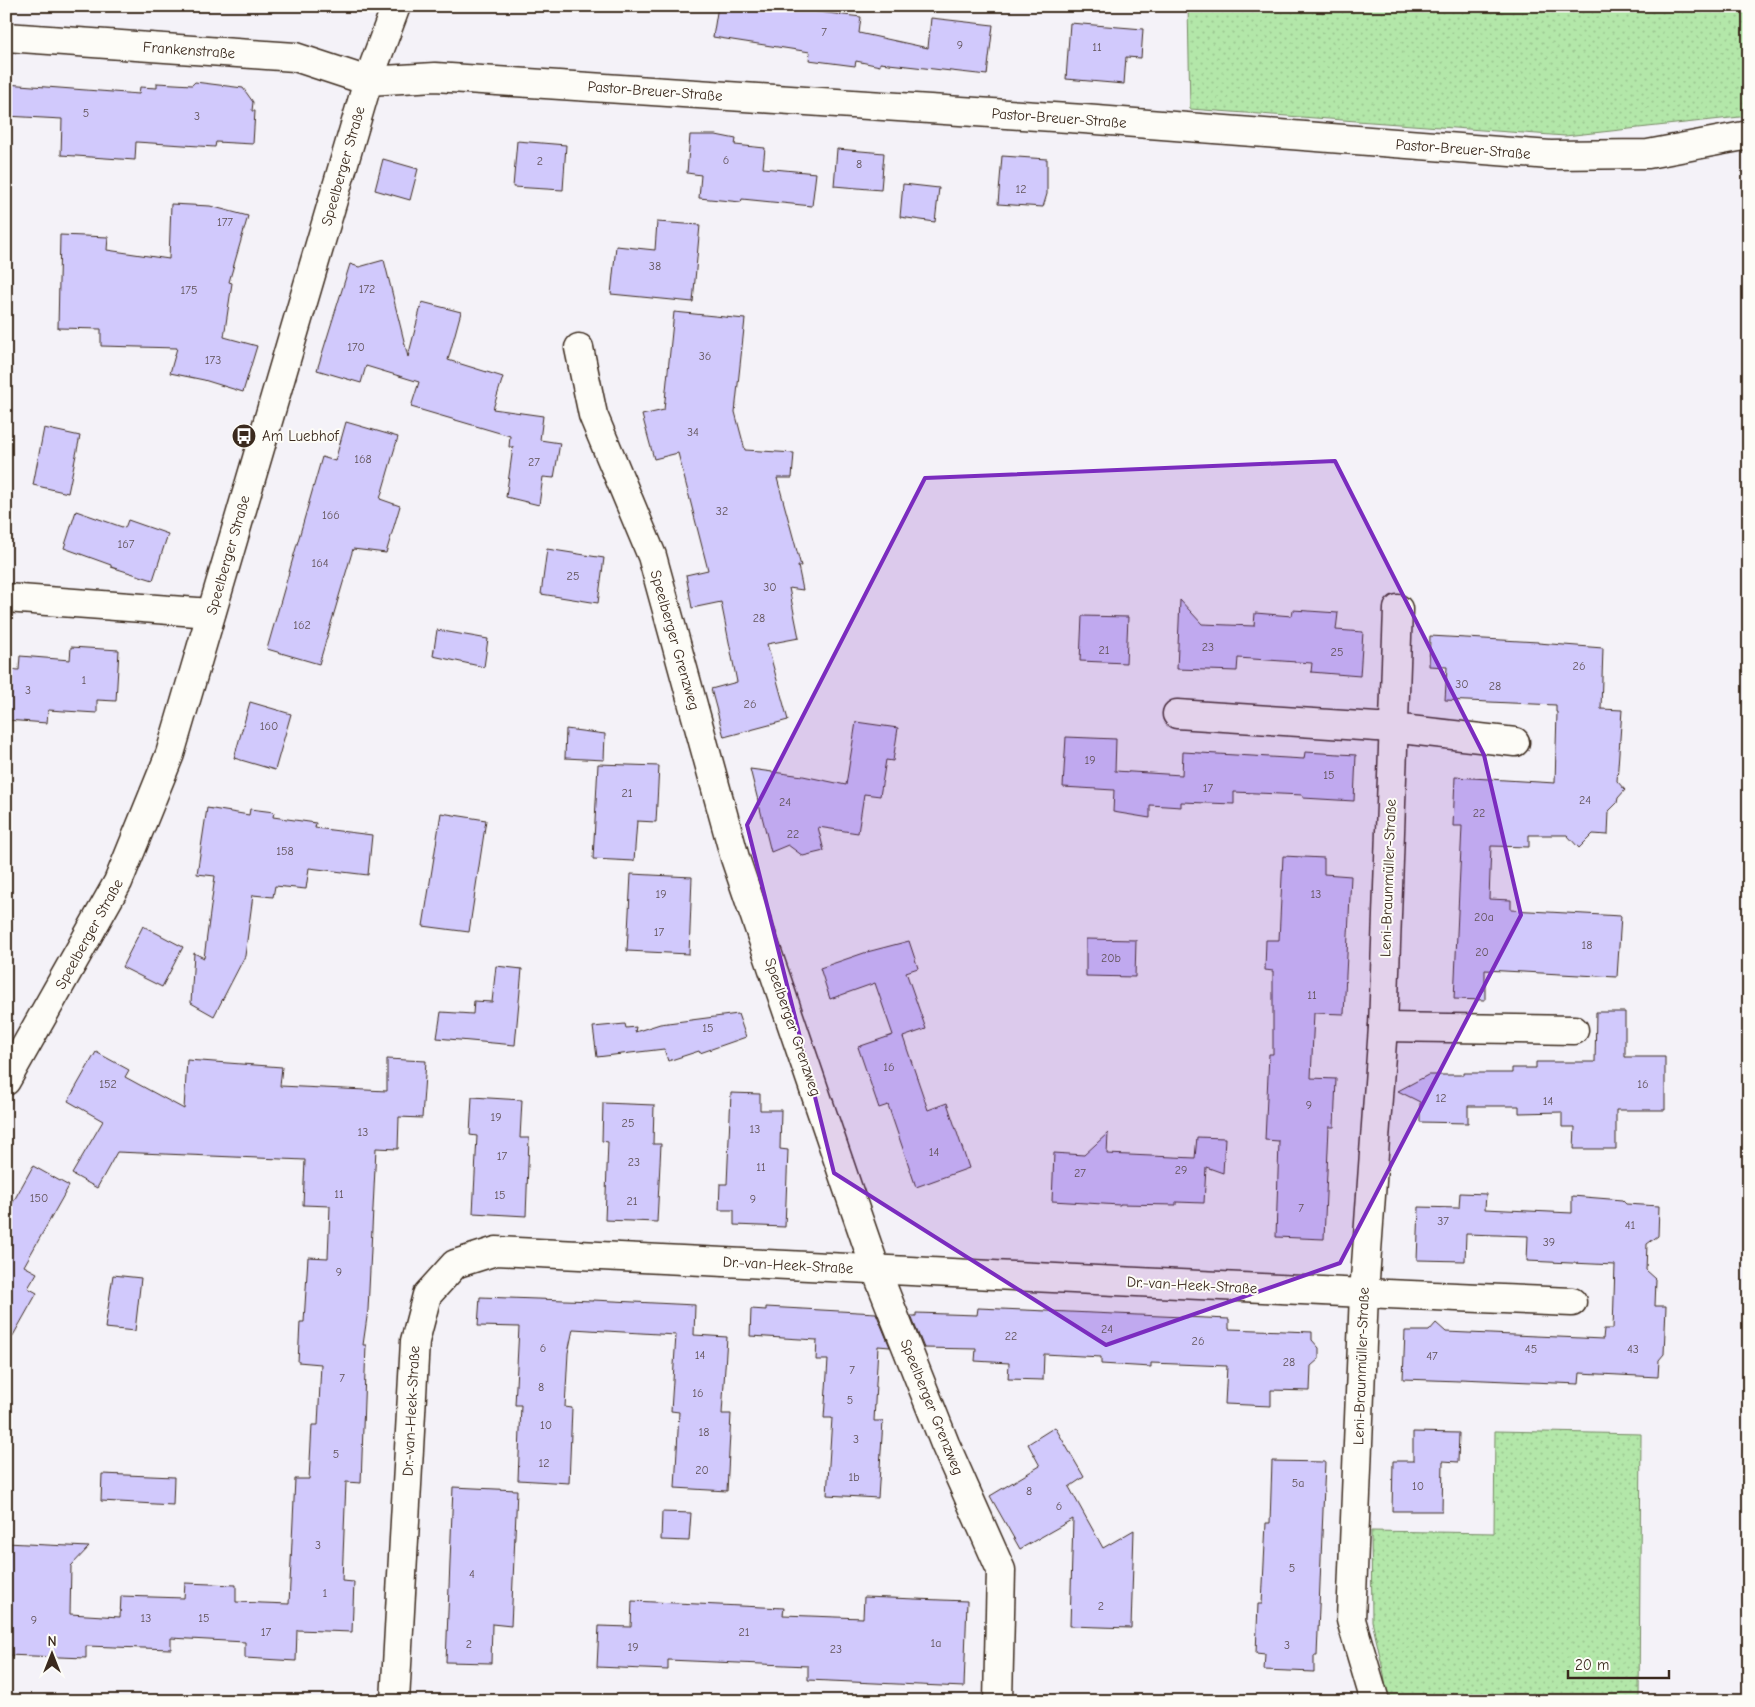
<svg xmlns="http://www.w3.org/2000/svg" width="1755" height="1707" font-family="'Comic Neue',sans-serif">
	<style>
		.grass { fill: url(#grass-dots); stroke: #778864 }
		.building { fill: #d1c9fc; stroke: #3b2a1e }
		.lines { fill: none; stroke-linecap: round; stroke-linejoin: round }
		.minor-casing { stroke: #3b2a1e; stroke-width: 31 }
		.minor { stroke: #fdfcf7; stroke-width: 28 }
		.marked { fill: #7b2cbf; fill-opacity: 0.2; stroke: #7b2cbf; stroke-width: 4; stroke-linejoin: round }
		.labels { text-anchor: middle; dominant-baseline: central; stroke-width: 4; stroke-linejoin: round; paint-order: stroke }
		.number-label { font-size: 12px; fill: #605256 }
		.street-label { font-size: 15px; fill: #3b2a1e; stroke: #fdfcf7 }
		.poi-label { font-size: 15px; fill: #3b2a1e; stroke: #fdfcf7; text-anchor: start }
	</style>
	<defs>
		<pattern id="grass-dots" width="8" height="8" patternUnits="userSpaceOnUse" patternTransform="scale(1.25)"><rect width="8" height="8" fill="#b3e7a9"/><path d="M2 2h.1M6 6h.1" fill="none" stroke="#9bc691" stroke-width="1.8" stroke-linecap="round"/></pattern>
	</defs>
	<rect width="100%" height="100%" fill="#f4f2f8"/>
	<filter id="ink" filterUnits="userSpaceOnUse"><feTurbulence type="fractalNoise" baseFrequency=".02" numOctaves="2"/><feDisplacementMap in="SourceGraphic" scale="10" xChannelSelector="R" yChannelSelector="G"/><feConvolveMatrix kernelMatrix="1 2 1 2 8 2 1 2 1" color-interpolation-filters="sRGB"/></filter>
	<g filter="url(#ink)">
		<!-- grass -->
		<g class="grass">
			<polygon points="1188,6 1749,6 1749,116 1565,136 1190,109"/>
			<polygon points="1495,1431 1641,1434 1639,1701 1388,1701 1384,1674 1372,1621 1371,1531 1494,1533"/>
		</g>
		<!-- building -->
		<g class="building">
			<polygon points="718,6 768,6 861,17 859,33 928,48 931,18 993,25 987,75 880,63 880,66 856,61 855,66 809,60 810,52 713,37"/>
			<polygon points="1070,23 1143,29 1141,58 1126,57 1124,84 1066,79"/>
			<polygon points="195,82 243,88 253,102 252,111 255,111 253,144 216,142 215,147 136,142 135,160 61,155 62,119 6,116 6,84 139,94 140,87 157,88 157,83 192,85"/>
			<polygon points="690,135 716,135 736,139 735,145 765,148 763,168 816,173 812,206 742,199 741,202 699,198 701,175 687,173"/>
			<polygon points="517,141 566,145 563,190 513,187"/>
			<polygon points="837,149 884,153 881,190 834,186"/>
			<polygon points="1002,156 1047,159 1047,194 1043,207 998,204"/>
			<polygon points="383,159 418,169 410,200 375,190"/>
			<polygon points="903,184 939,188 935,222 900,217"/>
			<polygon points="171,204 210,206 248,216 229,282 232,283 224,337 257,346 243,392 204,380 170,373 177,348 101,346 101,329 58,328 60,235 108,237 107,250 169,259"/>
			<polygon points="657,222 700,225 693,302 611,294 616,246 655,250"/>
			<polygon points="384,260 408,357 422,302 461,312 448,360 503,377 493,409 543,416 540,440 560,443 554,478 543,477 539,505 506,497 513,447 509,447 510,436 411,407 419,382 366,366 361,383 317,370 350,264 359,267"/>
			<polygon points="674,312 745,319 735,412 745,450 794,453 792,478 777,478 801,566 798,566 803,590 789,588 799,638 767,644 788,720 724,737 711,689 737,682 721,602 692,608 686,575 708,570 678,453 654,459 642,415 664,410"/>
			<polygon points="346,422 398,437 380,499 400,506 386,553 353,549 319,664 267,649 322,457 335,461"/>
			<polygon points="44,428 80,436 68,493 33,485"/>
			<polygon points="76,511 125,528 128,520 168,534 153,580 111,567 111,565 64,548"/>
			<polygon points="547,549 604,558 598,603 541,594"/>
			<polygon points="1180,600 1202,624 1254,626 1255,613 1292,616 1293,610 1338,613 1336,630 1363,632 1360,676 1311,672 1312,663 1238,658 1237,671 1177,669"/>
			<polygon points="1082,616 1128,617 1126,663 1080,661"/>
			<polygon points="437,630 488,639 484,667 433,656"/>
			<polygon points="1430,636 1538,642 1538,643 1603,648 1601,709 1622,710 1617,781 1625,790 1618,798 1617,803 1609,811 1608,835 1593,834 1579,848 1567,835 1529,835 1529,847 1491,846 1489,899 1511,900 1511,910 1621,916 1617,977 1485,970 1485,1000 1454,999 1462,826 1453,826 1455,777 1555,783 1557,712 1556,712 1556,705 1445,700 1447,667 1429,666"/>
			<polygon points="71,647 119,650 116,701 97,700 97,713 48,710 47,723 6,720 6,669 19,670 20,656 70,660"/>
			<polygon points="250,702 291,714 275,770 234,758"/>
			<polygon points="856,722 898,728 893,761 886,760 880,796 864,794 858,833 818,827 824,851 803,856 788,845 771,852 750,769 803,776 846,785"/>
			<polygon points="566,729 605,734 604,760 565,758"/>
			<polygon points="1066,737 1116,739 1115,771 1182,775 1183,752 1304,759 1305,752 1356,755 1354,801 1303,798 1303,795 1234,792 1234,804 1181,802 1181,807 1150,805 1150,818 1113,812 1114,790 1063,787"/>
			<polygon points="598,764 659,766 656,822 637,821 634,861 593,859"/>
			<polygon points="207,808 249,815 250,809 274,812 273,817 316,823 315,828 372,835 368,875 309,868 306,889 275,886 273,897 253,895 245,956 214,1016 191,1003 194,953 204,958 215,876 197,874"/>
			<polygon points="441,813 486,820 469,932 423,926"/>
			<polygon points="1283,856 1324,858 1324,874 1351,876 1344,1014 1314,1013 1311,1078 1336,1079 1334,1127 1329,1127 1324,1239 1276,1237 1279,1141 1265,1140 1269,1054 1273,1054 1273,971 1265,970 1266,940 1279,940"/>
			<polygon points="631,874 692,877 689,954 627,951"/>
			<polygon points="143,926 183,947 162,987 122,967"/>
			<polygon points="1086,939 1136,940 1135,977 1086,976"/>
			<polygon points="909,941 918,968 906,972 926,1029 903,1037 928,1110 947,1103 969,1168 916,1187 888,1105 879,1108 858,1047 893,1035 875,983 830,999 820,968 867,952"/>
			<polygon points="496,966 522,969 515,1045 437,1038 441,1012 473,1014 474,1001 492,1002"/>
			<polygon points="1596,1012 1625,1012 1625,1057 1665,1057 1665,1110 1616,1110 1616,1149 1574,1149 1575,1127 1562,1127 1562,1112 1519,1113 1519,1106 1468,1106 1468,1123 1420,1122 1420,1102 1398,1091 1428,1075 1464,1075 1464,1073 1512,1073 1512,1068 1536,1068 1536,1062 1595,1062"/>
			<polygon points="738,1014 746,1037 700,1053 699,1051 668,1061 664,1049 597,1057 593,1027 625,1024 626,1028 636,1027 635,1032 660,1024"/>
			<polygon points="96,1052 129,1070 125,1077 184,1109 187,1060 282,1067 280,1086 387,1091 387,1059 426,1061 422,1118 399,1117 398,1149 376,1148 368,1310 363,1345 366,1345 361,1483 346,1482 342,1581 354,1582 352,1632 297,1630 296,1661 245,1658 245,1642 171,1638 171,1649 86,1646 86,1658 6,1655 6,1543 89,1547 71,1566 70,1614 120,1617 121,1596 184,1598 185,1583 236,1585 236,1602 289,1604 295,1479 309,1479 312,1425 318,1425 321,1364 298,1362 300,1322 304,1322 308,1257 328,1258 330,1206 303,1205 305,1160 117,1152 97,1188 72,1174 103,1121 68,1101"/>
			<polygon points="731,1093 760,1094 760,1110 781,1110 780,1149 788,1150 785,1227 734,1225 734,1210 719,1210 720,1184 727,1184"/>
			<polygon points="472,1097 522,1100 520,1138 529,1138 526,1216 473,1213 477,1136 470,1135"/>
			<polygon points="603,1103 654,1105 653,1144 661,1144 657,1222 605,1220 608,1142 602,1141"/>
			<polygon points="1108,1133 1107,1154 1195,1158 1197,1137 1225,1138 1223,1173 1206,1167 1204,1203 1176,1202 1176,1205 1120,1204 1120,1205 1052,1201 1054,1153 1084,1155"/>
			<polygon points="33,1166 69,1186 24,1266 37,1273 28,1288 37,1293 6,1348 6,1215"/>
			<polygon points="1460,1193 1486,1194 1485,1209 1572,1213 1572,1196 1622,1200 1626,1204 1659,1206 1658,1236 1647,1244 1646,1270 1656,1279 1655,1306 1666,1306 1664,1354 1659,1360 1658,1377 1580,1373 1579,1384 1460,1379 1460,1381 1403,1379 1405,1331 1429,1331 1436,1323 1446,1332 1603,1339 1604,1329 1613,1329 1615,1265 1527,1261 1528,1236 1466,1234 1465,1261 1417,1260 1419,1207 1459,1208"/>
			<polygon points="113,1275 141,1278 135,1331 105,1328"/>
			<polygon points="480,1297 593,1301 593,1300 695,1305 694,1335 727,1337 722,1414 731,1414 727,1491 675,1488 679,1412 671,1411 676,1335 606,1331 573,1329 568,1353 565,1407 572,1408 569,1483 518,1480 521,1405 515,1405 519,1327 478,1326"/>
			<polygon points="766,1307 876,1313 890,1347 878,1346 874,1421 883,1421 878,1498 827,1495 832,1418 824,1418 828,1360 816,1360 817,1340 750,1336 751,1309 766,1310"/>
			<polygon points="978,1308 1229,1319 1229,1329 1312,1332 1312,1340 1319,1348 1319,1359 1311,1366 1310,1391 1271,1390 1271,1406 1225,1404 1227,1366 1151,1363 1151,1367 1101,1364 1101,1357 1044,1354 1043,1380 1008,1379 1009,1363 975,1361 976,1349 924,1348 911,1316 916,1316 916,1313 977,1315"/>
			<polygon points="1055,1427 1084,1477 1069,1487 1103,1548 1134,1530 1131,1628 1070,1626 1073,1519 1020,1549 990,1496 1040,1466 1028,1444"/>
			<polygon points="1413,1432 1459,1433 1458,1462 1443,1461 1442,1511 1392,1511 1393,1461 1413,1461"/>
			<polygon points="1272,1461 1325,1462 1317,1656 1314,1656 1314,1672 1264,1670 1265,1654 1256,1653 1258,1604 1262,1604 1266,1523 1270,1523"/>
			<polygon points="102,1474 174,1477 173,1505 101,1501"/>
			<polygon points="453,1487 517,1490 511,1626 492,1624 491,1663 446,1662"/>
			<polygon points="662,1512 691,1513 689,1541 661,1540"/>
			<polygon points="864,1597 967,1601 964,1687 808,1680 808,1666 668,1660 668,1670 597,1667 599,1626 631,1627 632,1601 784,1608 783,1615 863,1618"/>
		</g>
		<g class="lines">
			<defs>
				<g id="minor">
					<polyline points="6,37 295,57 368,81 435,77 1084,119 1550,155 1648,154 1749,135"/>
					<polyline points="579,348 593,415 652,556 735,858 850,1195 876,1270 945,1444 1001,1570 998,1701"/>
					<polyline points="6,598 211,613"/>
					<polyline points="1177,714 1392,728 1515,742"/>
					<polyline points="1383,1027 1574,1030"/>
					<polyline points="6,1081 118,882 170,754 368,81 396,6"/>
					<polyline points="395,1701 415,1341 427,1295 455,1264 496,1251 1364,1293 1572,1302"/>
					<polyline points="1375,1701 1351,1620 1364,1293 1383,1027 1398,609"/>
				</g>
			</defs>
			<!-- minor casing -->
			<use href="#minor" class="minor-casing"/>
			<!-- minor -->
			<use href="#minor" class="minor"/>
		</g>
	</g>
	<!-- marked area -->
	<path class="marked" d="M1335 461 1484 755 1521 915 1340 1263 1106 1345 834 1173 747 825 925 478Z"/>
	<!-- icons -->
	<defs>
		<symbol id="bus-disc" viewBox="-11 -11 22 22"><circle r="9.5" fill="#3b2a1e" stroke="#fdfcf7"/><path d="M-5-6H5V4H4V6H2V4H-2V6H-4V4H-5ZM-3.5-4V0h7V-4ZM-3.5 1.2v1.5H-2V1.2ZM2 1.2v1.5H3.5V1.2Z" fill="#fff"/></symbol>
	</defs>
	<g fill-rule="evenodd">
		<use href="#bus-disc" x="230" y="422" width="28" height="28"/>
	</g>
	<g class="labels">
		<!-- number labels -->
		<g class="number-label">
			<text x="824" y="32">7</text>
			<text x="960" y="45">9</text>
			<text x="1097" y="47">11</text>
			<text x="86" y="113">5</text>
			<text x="197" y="116">3</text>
			<text x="726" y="160">6</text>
			<text x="540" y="161">2</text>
			<text x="859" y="164">8</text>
			<text x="1021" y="189">12</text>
			<text x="225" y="222">177</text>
			<text x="655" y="266">38</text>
			<text x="367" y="289">172</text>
			<text x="189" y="290">175</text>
			<text x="356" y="347">170</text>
			<text x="705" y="356">36</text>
			<text x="213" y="360">173</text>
			<text x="693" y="432">34</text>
			<text x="363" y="459">168</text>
			<text x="534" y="462">27</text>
			<text x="722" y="511">32</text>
			<text x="331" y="515">166</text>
			<text x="126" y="544">167</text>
			<text x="320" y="563">164</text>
			<text x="573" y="576">25</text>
			<text x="770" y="587">30</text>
			<text x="759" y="618">28</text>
			<text x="302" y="625">162</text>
			<text x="1208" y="647">23</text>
			<text x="1104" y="650">21</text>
			<text x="1337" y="652">25</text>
			<text x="1579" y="666">26</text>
			<text x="84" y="680">1</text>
			<text x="1462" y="684">30</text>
			<text x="1495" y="686">28</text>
			<text x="28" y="690">3</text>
			<text x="750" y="704">26</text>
			<text x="269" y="726">160</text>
			<text x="1090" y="760">19</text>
			<text x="1329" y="775">15</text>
			<text x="1208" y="788">17</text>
			<text x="627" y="793">21</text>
			<text x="1585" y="800">24</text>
			<text x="785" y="802">24</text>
			<text x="1479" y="813">22</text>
			<text x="793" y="834">22</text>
			<text x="285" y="851">158</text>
			<text x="661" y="894">19</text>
			<text x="1316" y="894">13</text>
			<text x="1484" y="917">20a</text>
			<text x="659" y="932">17</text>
			<text x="1587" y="945">18</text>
			<text x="1482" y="952">20</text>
			<text x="1111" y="958">20b</text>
			<text x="1312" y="995">11</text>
			<text x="708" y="1028">15</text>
			<text x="889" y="1067">16</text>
			<text x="108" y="1084">152</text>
			<text x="1643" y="1084">16</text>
			<text x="1441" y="1098">12</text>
			<text x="1548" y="1101">14</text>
			<text x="1309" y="1105">9</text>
			<text x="496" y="1117">19</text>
			<text x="628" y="1123">25</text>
			<text x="755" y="1129">13</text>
			<text x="363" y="1132">13</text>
			<text x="934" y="1152">14</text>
			<text x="502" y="1156">17</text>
			<text x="634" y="1162">23</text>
			<text x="761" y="1167">11</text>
			<text x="1181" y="1170">29</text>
			<text x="1080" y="1173">27</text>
			<text x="339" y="1194">11</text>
			<text x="500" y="1195">15</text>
			<text x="39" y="1198">150</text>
			<text x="753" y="1199">9</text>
			<text x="632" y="1201">21</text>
			<text x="1301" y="1208">7</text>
			<text x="1443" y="1221">37</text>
			<text x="1630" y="1225">41</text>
			<text x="1549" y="1242">39</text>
			<text x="339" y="1272">9</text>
			<text x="1107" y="1329">24</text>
			<text x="1011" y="1336">22</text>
			<text x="1198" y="1341">26</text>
			<text x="543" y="1348">6</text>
			<text x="1531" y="1349">45</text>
			<text x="1633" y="1349">43</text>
			<text x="700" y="1355">14</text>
			<text x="1432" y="1356">47</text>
			<text x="1289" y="1362">28</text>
			<text x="852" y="1370">7</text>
			<text x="342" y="1378">7</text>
			<text x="541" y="1387">8</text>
			<text x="698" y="1393">16</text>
			<text x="850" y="1400">5</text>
			<text x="546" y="1425">10</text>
			<text x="704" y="1432">18</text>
			<text x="856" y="1439">3</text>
			<text x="336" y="1454">5</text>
			<text x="544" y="1463">12</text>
			<text x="702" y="1470">20</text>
			<text x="854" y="1477">1b</text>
			<text x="1298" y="1483">5a</text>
			<text x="1418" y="1486">10</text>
			<text x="1029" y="1491">8</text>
			<text x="1059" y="1506">6</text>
			<text x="318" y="1545">3</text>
			<text x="1292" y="1568">5</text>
			<text x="472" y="1574">4</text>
			<text x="325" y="1593">1</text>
			<text x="1101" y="1606">2</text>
			<text x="146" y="1618">13</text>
			<text x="204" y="1618">15</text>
			<text x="34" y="1620">9</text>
			<text x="266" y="1632">17</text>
			<text x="744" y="1632">21</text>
			<text x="936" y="1643">1a</text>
			<text x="469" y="1644">2</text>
			<text x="1287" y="1645">3</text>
			<text x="633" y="1647">19</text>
			<text x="836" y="1649">23</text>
		</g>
		<!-- street labels -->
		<g class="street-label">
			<text transform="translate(189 50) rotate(4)">Frankenstraße</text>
			<text transform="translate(655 91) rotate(4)">Pastor-Breuer-Straße</text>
			<text transform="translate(1059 118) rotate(4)">Pastor-Breuer-Straße</text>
			<text transform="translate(1463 149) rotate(4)">Pastor-Breuer-Straße</text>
			<text transform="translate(343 166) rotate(-74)">Speelberger Straße</text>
			<text transform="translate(228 555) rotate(-74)">Speelberger Straße</text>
			<text transform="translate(675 640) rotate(74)">Speelberger Grenzweg</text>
			<text transform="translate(1388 878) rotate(-88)">Leni-Braunmüller-Straße</text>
			<text transform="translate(89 934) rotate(-61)">Speelberger Straße</text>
			<text transform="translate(793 1027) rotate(71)">Speelberger Grenzweg</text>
			<text transform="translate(788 1265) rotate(3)">Dr.-van-Heek-Straße</text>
			<text transform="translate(1192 1285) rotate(3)">Dr.-van-Heek-Straße</text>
			<text transform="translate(1361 1366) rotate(-88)">Leni-Braunmüller-Straße</text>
			<text transform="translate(932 1407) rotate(68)">Speelberger Grenzweg</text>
			<text transform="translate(411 1411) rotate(-87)">Dr.-van-Heek-Straße</text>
		</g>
		<!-- poi labels -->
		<g class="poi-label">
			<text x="262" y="436">Am Luebhof</text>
		</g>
	</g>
	<!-- margin -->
	<rect width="1755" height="1707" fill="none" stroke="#fdfcf7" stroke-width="25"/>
	<rect x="12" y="12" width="1730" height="1682" fill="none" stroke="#3b2a1e" stroke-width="2" filter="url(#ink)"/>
	<!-- north arrow -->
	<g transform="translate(52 1654)" stroke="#fdfcf7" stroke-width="4" paint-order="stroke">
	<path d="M0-4L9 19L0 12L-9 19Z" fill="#3b2a1e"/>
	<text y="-8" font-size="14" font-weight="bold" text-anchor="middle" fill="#3b2a1e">N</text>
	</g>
	<!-- scale -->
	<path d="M1568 1670v8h101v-8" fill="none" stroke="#3b2a1e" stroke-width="2.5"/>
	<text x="1575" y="1670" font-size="15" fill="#3b2a1e" stroke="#fdfcf7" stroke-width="4" paint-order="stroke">20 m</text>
</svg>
